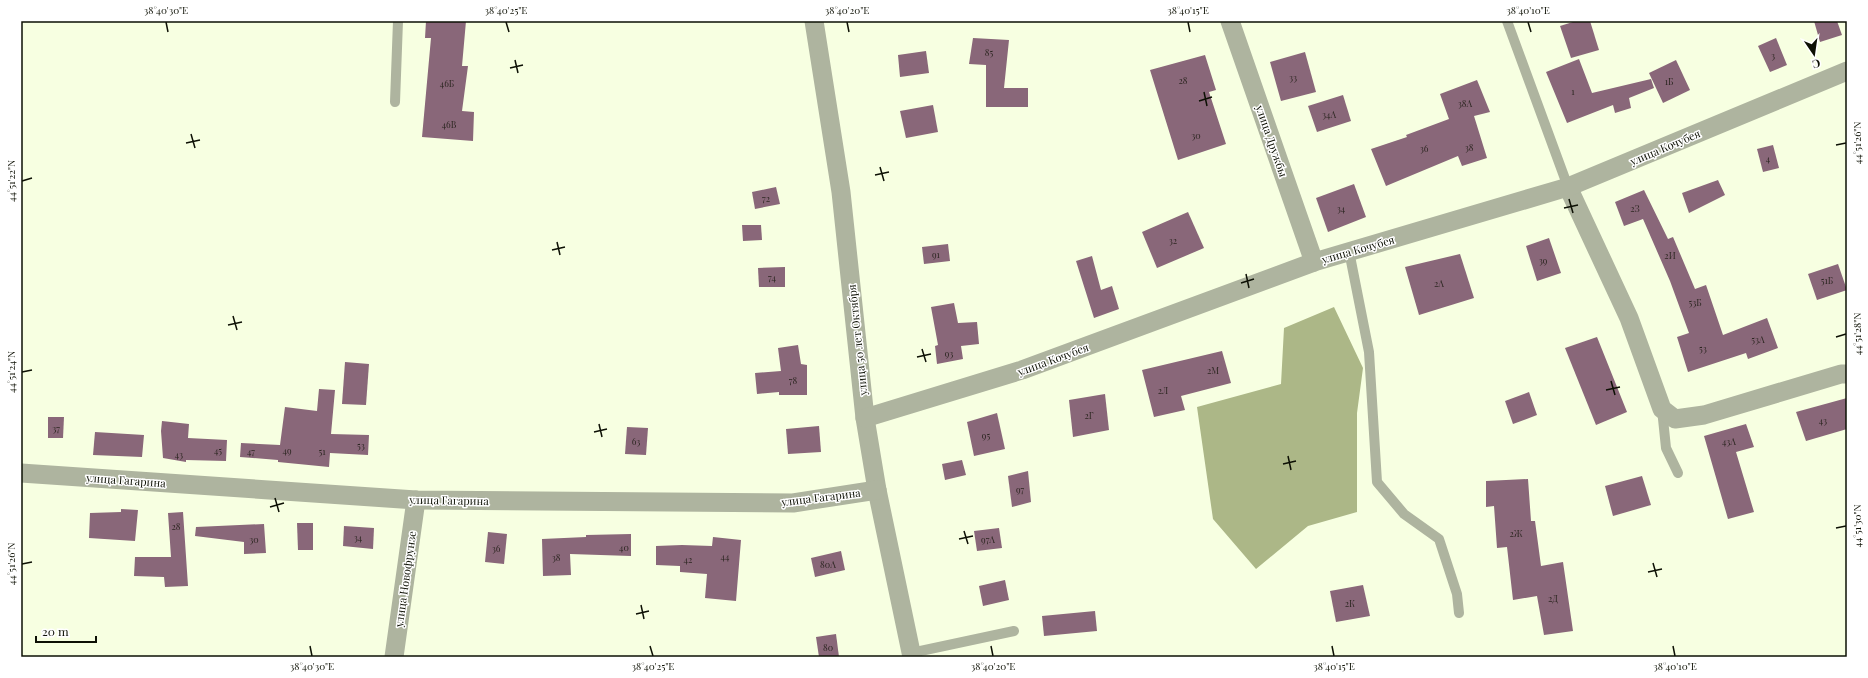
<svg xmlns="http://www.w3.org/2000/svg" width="1868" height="678" font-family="'Playfair Display',serif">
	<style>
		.water { fill: #acb787 }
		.building { fill: #896779 }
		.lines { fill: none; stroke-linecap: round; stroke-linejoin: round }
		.service { stroke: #aeb49f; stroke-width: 10 }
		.minor { stroke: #aeb49f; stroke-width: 19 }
		.ticks { fill: none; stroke: #0d1004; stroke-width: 1.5 }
		.labels { text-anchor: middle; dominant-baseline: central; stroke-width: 3; stroke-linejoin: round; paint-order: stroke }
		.number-label { font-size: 9px; fill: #2c2621 }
		.street-label { font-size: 11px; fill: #0d1004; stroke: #fff }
		.neatline { fill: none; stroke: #0d1004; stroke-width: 1.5 }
		.ticks-label { font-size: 10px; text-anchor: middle; fill: #0d1004 }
	</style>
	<rect width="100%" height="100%" fill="#f7ffe1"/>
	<!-- water -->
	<polygon class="water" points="1334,307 1363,368 1357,413 1357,512 1308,526 1256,569 1213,519 1197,407 1281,384 1284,328"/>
	<!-- building -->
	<g class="building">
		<polygon points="426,21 466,21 462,66 468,66 462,111 474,112 473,141 422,137 431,38 425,38"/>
		<polygon points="1576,21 1590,21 1599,50 1571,58 1560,26"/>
		<polygon points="1814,21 1837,21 1842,35 1820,42"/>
		<polygon points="973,38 1009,40 1004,88 1028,88 1028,107 986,107 986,65 969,64"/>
		<polygon points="1776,38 1787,65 1770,72 1758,46"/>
		<polygon points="926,51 929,73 900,77 898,55"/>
		<polygon points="1305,52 1316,92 1281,101 1270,62"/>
		<polygon points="1205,55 1216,90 1209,92 1226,144 1178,160 1150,70"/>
		<polygon points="1579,59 1592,93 1651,79 1654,88 1629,98 1631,108 1615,113 1613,105 1567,123 1546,72"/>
		<polygon points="1676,60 1690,90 1663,103 1649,73"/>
		<polygon points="1477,80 1490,112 1474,116 1487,158 1462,166 1458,156 1386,186 1371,149 1407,137 1406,135 1449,119 1440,94"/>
		<polygon points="1343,95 1351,121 1317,132 1308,106"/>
		<polygon points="933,105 938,132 906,138 900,111"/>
		<polygon points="1773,145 1779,168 1763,172 1757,149"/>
		<polygon points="1718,180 1725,195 1689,213 1682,193"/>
		<polygon points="1354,184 1366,217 1328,232 1316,198"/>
		<polygon points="776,187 780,204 755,209 752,192"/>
		<polygon points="1644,190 1668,239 1673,237 1695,289 1706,285 1723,335 1767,318 1778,348 1748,359 1746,353 1688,372 1677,337 1689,333 1670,281 1643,219 1624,226 1615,202"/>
		<polygon points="1188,212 1204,248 1157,268 1142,232"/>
		<polygon points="742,225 761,225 762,240 743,241"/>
		<polygon points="1549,238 1561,273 1537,281 1526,246"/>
		<polygon points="948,244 950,261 924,264 922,247"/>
		<polygon points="1460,254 1474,298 1419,315 1405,267"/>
		<polygon points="1092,256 1101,290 1112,286 1119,309 1094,318 1076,261"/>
		<polygon points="1838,264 1847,290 1817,300 1808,274"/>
		<polygon points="785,267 785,287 759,287 758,268"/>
		<polygon points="954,303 958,323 977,322 979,344 961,346 963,359 937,364 935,346 938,345 931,307"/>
		<polygon points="1597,337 1627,412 1596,425 1565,348"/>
		<polygon points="798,345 801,364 807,365 807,395 779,395 779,392 757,394 755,373 781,371 778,348"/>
		<polygon points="1222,351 1231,383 1181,396 1185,410 1154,417 1142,370"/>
		<polygon points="345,362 369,364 366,405 342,404"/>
		<polygon points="319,389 335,390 331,434 369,435 368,455 330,453 329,467 278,462 278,460 240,457 241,443 280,445 285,407 317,411"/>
		<polygon points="1529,392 1537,415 1513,424 1505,401"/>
		<polygon points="1105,394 1109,430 1073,437 1069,400"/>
		<polygon points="1847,398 1847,429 1806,441 1796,412"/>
		<polygon points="997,413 1005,449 974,456 967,422"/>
		<polygon points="48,417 64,417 63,438 48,438"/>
		<polygon points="162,421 189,424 188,438 227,440 226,461 186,460 186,462 163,458 161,431"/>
		<polygon points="1746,424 1754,447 1736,452 1754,512 1728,519 1704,436"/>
		<polygon points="819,426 821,452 788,454 786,429"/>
		<polygon points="627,427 648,428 646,455 625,454"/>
		<polygon points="95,432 144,435 142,457 93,455"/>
		<polygon points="962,460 966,475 945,480 942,464"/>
		<polygon points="1028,471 1031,502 1012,507 1008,476"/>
		<polygon points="1642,476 1651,505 1613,516 1605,486"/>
		<polygon points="1528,479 1531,521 1535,521 1541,566 1563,562 1573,631 1544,635 1537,596 1513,600 1507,547 1497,548 1494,506 1486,507 1486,481"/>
		<polygon points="121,509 138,510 135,541 89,538 90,513 121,512"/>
		<polygon points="183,512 188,586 165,587 164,577 134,576 135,557 171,557 168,513"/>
		<polygon points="297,523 313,523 313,550 298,550"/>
		<polygon points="264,524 266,553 244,554 244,542 195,536 196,527"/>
		<polygon points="344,526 374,528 373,549 343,546"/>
		<polygon points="999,528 1002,548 977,551 974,531"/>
		<polygon points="488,532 507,534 504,564 485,562"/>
		<polygon points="631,534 631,556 570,554 571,575 543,576 542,539 586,537 586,535"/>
		<polygon points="713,537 741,540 736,601 705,598 707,574 680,572 680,566 656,565 656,546 682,545 712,546"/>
		<polygon points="841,551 845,570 815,577 811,558"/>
		<polygon points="1005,580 1009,600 983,606 979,586"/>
		<polygon points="1363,585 1370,616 1336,622 1330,591"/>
		<polygon points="1095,611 1097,631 1044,636 1042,616"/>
		<polygon points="836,634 839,657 819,657 816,637"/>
	</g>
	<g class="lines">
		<!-- service -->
		<g class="service">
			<polyline points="1507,21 1568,187"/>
			<polyline points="395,102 398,21"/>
			<polyline points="1349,251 1369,352 1377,482 1404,514 1439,539 1457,594 1459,613"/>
			<polyline points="1662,409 1666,448 1678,473"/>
			<polyline points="911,653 1014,631"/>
		</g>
		<!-- minor -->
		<g class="minor">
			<polyline points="814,21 841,192 865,418 877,490 912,657"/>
			<polyline points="1230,21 1314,262"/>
			<polyline points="1568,187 1629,318 1662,409 1675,419 1704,415 1841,374 1847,374"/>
			<polyline points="865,418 1022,370 1314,262 1568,187 1847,71"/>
			<polyline points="21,473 416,500 793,503 877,490"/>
			<polyline points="394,657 416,500"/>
		</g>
	</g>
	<!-- ticks -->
	<path class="ticks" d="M166 22 168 32M506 22 509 32M847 22 849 32M1188 22 1190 32M1528 22 1531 32M515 60 518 73M510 68 523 65M1204 92 1207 106M1199 101 1212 97M191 134 195 148M186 143 200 140M1836 145 1846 143M880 167 884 181M875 175 889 172M22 181 32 178M1569 199 1573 213M1564 208 1578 205M557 242 560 255M552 250 565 247M1246 274 1249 288M1241 283 1254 279M233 316 237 330M228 325 242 322M1836 337 1846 334M922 349 926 362M917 357 931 354M22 372 32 370M1611 381 1615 395M1606 390 1620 387M599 424 602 437M594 432 607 429M1288 456 1291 470M1283 464 1296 461M275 498 279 512M270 507 284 503M1836 528 1846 526M964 531 968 544M959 539 973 536M1653 563 1657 577M22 564 32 562M1648 572 1662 569M641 605 644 619M636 614 649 611M310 646 312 656M650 646 653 656M991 646 993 656M1332 646 1334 656M1673 646 1675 656"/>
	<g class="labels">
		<!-- number labels -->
		<g class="number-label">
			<text x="989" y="52">85</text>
			<text x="1773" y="55">3</text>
			<text x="1293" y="77">33</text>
			<text x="1183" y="80">28</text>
			<text x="1669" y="81">1Б</text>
			<text x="447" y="83">46Б</text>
			<text x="1573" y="91">1</text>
			<text x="1465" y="103">38А</text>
			<text x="1329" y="114">34А</text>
			<text x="449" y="124">46В</text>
			<text x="1196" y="135">30</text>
			<text x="1469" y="147">38</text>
			<text x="1424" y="148">36</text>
			<text x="1768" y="158">4</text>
			<text x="766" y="198">72</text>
			<text x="1341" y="208">34</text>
			<text x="1635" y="208">2З</text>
			<text x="1173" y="240">32</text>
			<text x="936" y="254">91</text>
			<text x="1670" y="255">2И</text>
			<text x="1543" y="260">39</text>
			<text x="772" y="277">74</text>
			<text x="1827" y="280">51Б</text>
			<text x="1439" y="283">2А</text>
			<text x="1695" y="302">53Б</text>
			<text x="1758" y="339">53А</text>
			<text x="1703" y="348">53</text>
			<text x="949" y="353">93</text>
			<text x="1213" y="370">2М</text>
			<text x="793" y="380">78</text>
			<text x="1163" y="390">2Л</text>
			<text x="1089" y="415">2Г</text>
			<text x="1823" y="420">43</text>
			<text x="56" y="428">37</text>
			<text x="986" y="435">95</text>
			<text x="636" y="441">63</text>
			<text x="1729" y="441">43А</text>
			<text x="361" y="445">53</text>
			<text x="218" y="450">45</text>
			<text x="287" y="450">49</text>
			<text x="251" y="451">47</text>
			<text x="322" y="451">51</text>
			<text x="179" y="454">43</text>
			<text x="1020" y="489">97</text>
			<text x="176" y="526">28</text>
			<text x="1516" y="533">2Ж</text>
			<text x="358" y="537">34</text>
			<text x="254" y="539">30</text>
			<text x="988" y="539">97А</text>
			<text x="624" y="547">40</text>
			<text x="496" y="548">36</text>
			<text x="725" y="556">44</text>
			<text x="556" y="557">38</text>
			<text x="688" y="559">42</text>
			<text x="828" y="564">80А</text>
			<text x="1553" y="598">2Д</text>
			<text x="1350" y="603">2К</text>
			<text x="828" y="647">80</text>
		</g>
		<!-- street labels -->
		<g class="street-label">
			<text transform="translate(1272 141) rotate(71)">улица Дружбы</text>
			<text transform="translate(1665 147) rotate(-23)">улица Кочубея</text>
			<text transform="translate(1358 249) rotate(-16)">улица Кочубея</text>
			<text transform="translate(857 340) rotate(-96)">улица 50 лет Октября</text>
			<text transform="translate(1053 359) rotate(-20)">улица Кочубея</text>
			<text transform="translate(126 480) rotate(4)">улица Гагарина</text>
			<text transform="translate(821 497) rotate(-7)">улица Гагарина</text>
			<text transform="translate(449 500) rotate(1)">улица Гагарина</text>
			<text transform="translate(405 579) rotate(-82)">улица Новофрунзе</text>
		</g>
	</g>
	<!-- border -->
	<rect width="1868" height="678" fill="none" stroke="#ffffff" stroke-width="44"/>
	<!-- north arrow -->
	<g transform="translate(1814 54) rotate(167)" stroke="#ffffff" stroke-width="3" paint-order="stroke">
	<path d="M0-3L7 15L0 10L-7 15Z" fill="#0d1004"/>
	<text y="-6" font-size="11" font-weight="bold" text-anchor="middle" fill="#0d1004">С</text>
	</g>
	<!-- scale -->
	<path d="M36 636v6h60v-6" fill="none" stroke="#0d1004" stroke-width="2"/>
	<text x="42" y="636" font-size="12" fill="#0d1004" stroke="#ffffff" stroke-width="3" paint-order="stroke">20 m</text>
	<rect x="22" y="22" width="1824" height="634" class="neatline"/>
	<g class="ticks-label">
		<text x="166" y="14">38°40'30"E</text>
		<text x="506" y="14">38°40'25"E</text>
		<text x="847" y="14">38°40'20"E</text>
		<text x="1188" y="14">38°40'15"E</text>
		<text x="1528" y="14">38°40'10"E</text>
		<text transform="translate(1857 143) rotate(-90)" y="4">44°51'26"N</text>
		<text transform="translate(11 181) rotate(-90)" y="4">44°51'22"N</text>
		<text transform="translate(1857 334) rotate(-90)" y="4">44°51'28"N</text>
		<text transform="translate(11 372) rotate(-90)" y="4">44°51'24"N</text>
		<text transform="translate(1857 526) rotate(-90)" y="4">44°51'30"N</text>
		<text transform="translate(11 564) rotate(-90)" y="4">44°51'26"N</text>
		<text x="312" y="670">38°40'30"E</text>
		<text x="653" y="670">38°40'25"E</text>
		<text x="993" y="670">38°40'20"E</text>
		<text x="1334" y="670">38°40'15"E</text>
		<text x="1675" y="670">38°40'10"E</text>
	</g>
</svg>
